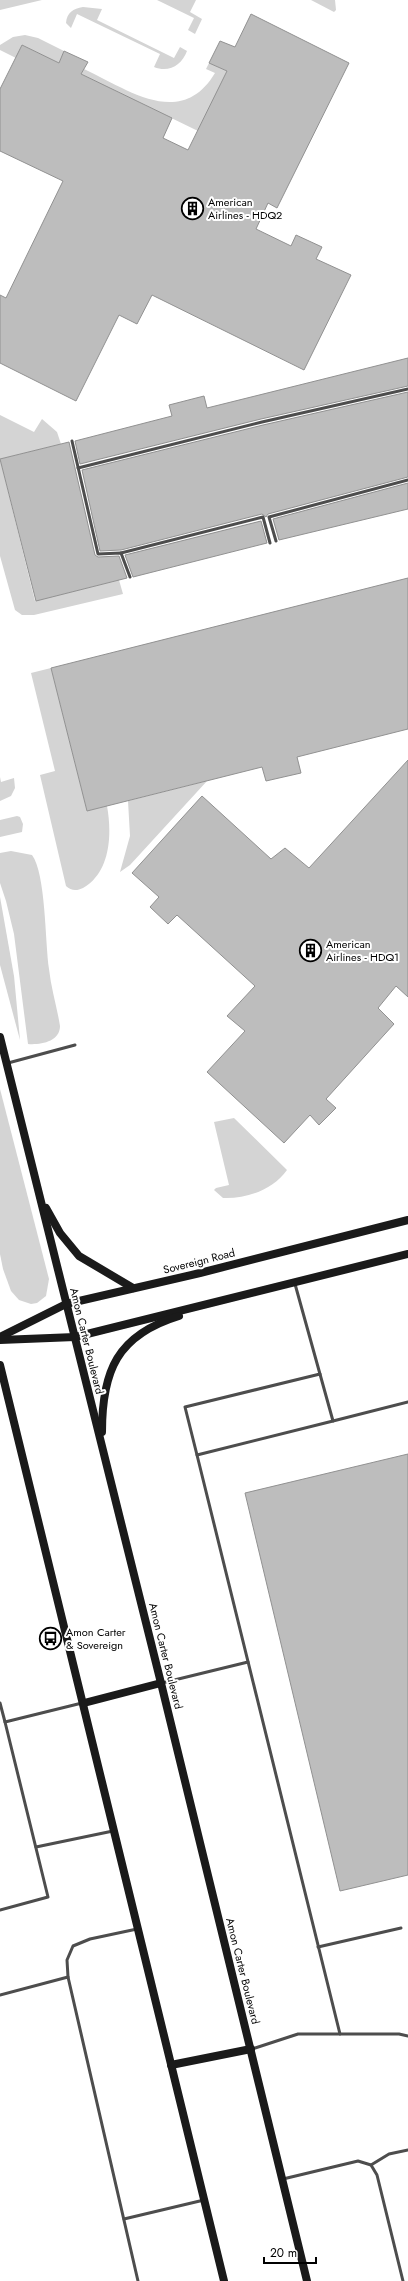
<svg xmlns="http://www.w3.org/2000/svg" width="408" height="2281" font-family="Jost,sans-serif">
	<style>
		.green { fill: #d4d4d4 }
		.building { fill: #bdbdbd; stroke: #919191 }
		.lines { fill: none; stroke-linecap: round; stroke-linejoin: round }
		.lane { stroke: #4d4d4d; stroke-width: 3 }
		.secondary { stroke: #1a1a1a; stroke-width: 8 }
		.labels { text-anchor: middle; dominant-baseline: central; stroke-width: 4; stroke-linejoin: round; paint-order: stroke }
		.poi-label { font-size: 11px; fill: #000; stroke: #fff; text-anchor: start }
		.street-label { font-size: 11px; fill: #000; stroke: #fff }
	</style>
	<rect width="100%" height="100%" fill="#fff"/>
	<!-- green -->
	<g class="green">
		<polygon points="0,0 42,0 0,10"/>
		<polygon points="157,0 196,0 190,12 202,19 195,34 188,30 194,18"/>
		<polygon points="311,0 335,0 336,10 334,12"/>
		<path d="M83 7 102 9 97 20 174 58 180 47 187 51C182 65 169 73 154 67L160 54 77 14 71 28 66 23C67 12 73 9 83 7Z"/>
		<polygon points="25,35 38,38 64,51 59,63 22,45 16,58 0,50 0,45 13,37"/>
		<path d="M209 63 227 71 198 131 81 74 84 69C127 89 181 130 215 73L206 69Z"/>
		<polygon points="0,415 34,432 42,419 57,432 61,444 0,459 35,601 119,580 123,594 34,615 22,615 15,610 0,556"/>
		<path d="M51 668 87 811 107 806C112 833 111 872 83 888 77 891 71 891 66 886L40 775 55 771 31 673Z"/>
		<polygon points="0,777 1,782 14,778 15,788 11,796 0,801"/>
		<polygon points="207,781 130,865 120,872 130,836 128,801"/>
		<polygon points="17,816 20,817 23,824 22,832 0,837 0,820"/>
		<path d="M11 851 32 855C46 874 45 942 49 969 51 988 57 1007 60 1026 60 1042 40 1045 28 1044L14 934 6 901 0 883V853Z"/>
		<polygon points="0,897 14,976 20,1040 0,965"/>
		<polygon points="0,1089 49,1279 46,1296 37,1303 31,1304 19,1300 11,1291 3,1269 0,1254"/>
		<path d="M234 1118 287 1170C273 1190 246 1199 223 1198L214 1190 216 1188 229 1185 214 1122Z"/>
	</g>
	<!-- building -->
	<g class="building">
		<polygon points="251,14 349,63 277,208 268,203 256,229 291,246 296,235 322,247 316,259 351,275 304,370 152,295 137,324 119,315 76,401 0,363 0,295 6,298 63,181 0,151 0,89 22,45 59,63 64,51 88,62 81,74 172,118 163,138 188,150 227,71 209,63 220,41 235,47"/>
		<polygon points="408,358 408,386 261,419 80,464 75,441 172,416 169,405 204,396 207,408"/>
		<polygon points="408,392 408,477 268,514 266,517 262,514 121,550 100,551 82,470 263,425"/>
		<polygon points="69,442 95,555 98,557 119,556 127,578 36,601 0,459"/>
		<polygon points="408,483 408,509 279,540 273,519"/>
		<polygon points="261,521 267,543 133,577 125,555"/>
		<polygon points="408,578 408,729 297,757 301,773 279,778 266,781 262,767 87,811 51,668"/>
		<polygon points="408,760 408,997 396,986 378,1008 394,1024 326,1099 336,1108 319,1125 310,1115 284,1143 207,1072 245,1031 227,1016 255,986 177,915 168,924 150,907 159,897 132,873 202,796 271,859 285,848 309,868"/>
		<polygon points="408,1454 408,1875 340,1891 245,1493"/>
	</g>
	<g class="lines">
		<!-- lane -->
		<g class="lane">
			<polyline points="72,441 98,554 121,553 130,577"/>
			<polyline points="78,468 262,422 408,389"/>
			<polyline points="276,541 269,517 408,480"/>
			<polyline points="121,553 263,517 270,543"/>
			<polyline points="8,1063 75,1045"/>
			<polyline points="295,1284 333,1421 197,1455 340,2034"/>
			<polyline points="333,1421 408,1402"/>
			<polyline points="197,1455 185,1407 320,1374"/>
			<polyline points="162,1683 248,1662"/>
			<polyline points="0,1703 5,1722"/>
			<polyline points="36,1847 113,1831"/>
			<polyline points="0,1910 48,1897 5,1722 82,1703"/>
			<polyline points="318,1947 401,1928"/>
			<polyline points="68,1977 67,1960 73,1946 90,1939 137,1929"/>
			<polyline points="0,1995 68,1977 138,2281"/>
			<polyline points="252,2049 298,2034 399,2034 408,2036"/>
			<polyline points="371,2165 389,2154 408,2150"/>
			<polyline points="283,2179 358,2161 371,2165 377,2175 403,2281"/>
			<polyline points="124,2219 204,2200"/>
		</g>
		<!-- secondary -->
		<g class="secondary">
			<polyline points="0,1037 161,1683 307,2281"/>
			<polyline points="46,1208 60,1233 79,1256 133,1288"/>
			<polyline points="0,1337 66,1304 200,1273 408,1220"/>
			<polyline points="0,1340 75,1337 408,1254"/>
			<polyline points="0,1365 224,2281"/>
			<path d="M102 1432C102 1371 117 1335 179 1316"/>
			<polyline points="84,1703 161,1683"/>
			<polyline points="171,2065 251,2049"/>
		</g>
	</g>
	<!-- icons -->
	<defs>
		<symbol id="building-ring" viewBox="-11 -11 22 22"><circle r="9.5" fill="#fff" stroke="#000" stroke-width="1.5"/><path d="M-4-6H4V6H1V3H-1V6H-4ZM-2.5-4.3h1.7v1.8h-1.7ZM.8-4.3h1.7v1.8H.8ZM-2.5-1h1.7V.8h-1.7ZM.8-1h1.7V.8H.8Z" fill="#000"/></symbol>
		<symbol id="bus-ring" viewBox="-11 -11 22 22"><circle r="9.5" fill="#fff" stroke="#000" stroke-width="1.5"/><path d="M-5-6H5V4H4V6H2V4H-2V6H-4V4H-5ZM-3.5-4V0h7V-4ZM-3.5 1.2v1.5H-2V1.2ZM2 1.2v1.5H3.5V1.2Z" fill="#000"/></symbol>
	</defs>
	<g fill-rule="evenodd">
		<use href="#building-ring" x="180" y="196" width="25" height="25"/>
		<use href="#building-ring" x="298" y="938" width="25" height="25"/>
		<use href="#bus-ring" x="38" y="1626" width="25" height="25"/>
	</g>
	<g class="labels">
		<!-- poi labels -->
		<g class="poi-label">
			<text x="208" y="202">American<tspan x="208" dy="13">Airlines - HDQ2</tspan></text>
			<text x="326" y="944">American<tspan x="326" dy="13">Airlines - HDQ1</tspan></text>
			<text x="66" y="1632">Amon Carter<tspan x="66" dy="13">&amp; Sovereign</tspan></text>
		</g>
		<!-- street labels -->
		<g class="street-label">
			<text transform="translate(199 1261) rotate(-14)">Sovereign Road</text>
			<text transform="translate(87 1341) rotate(76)">Amon Carter Boulevard</text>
			<text transform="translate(166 1656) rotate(76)">Amon Carter Boulevard</text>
			<text transform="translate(243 1971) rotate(76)">Amon Carter Boulevard</text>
		</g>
	</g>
	<!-- scale -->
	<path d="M264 2257v6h52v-6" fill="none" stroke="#000000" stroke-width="2"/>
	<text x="270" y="2257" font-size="12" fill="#000000" stroke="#ffffff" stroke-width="3" paint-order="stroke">20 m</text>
</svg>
